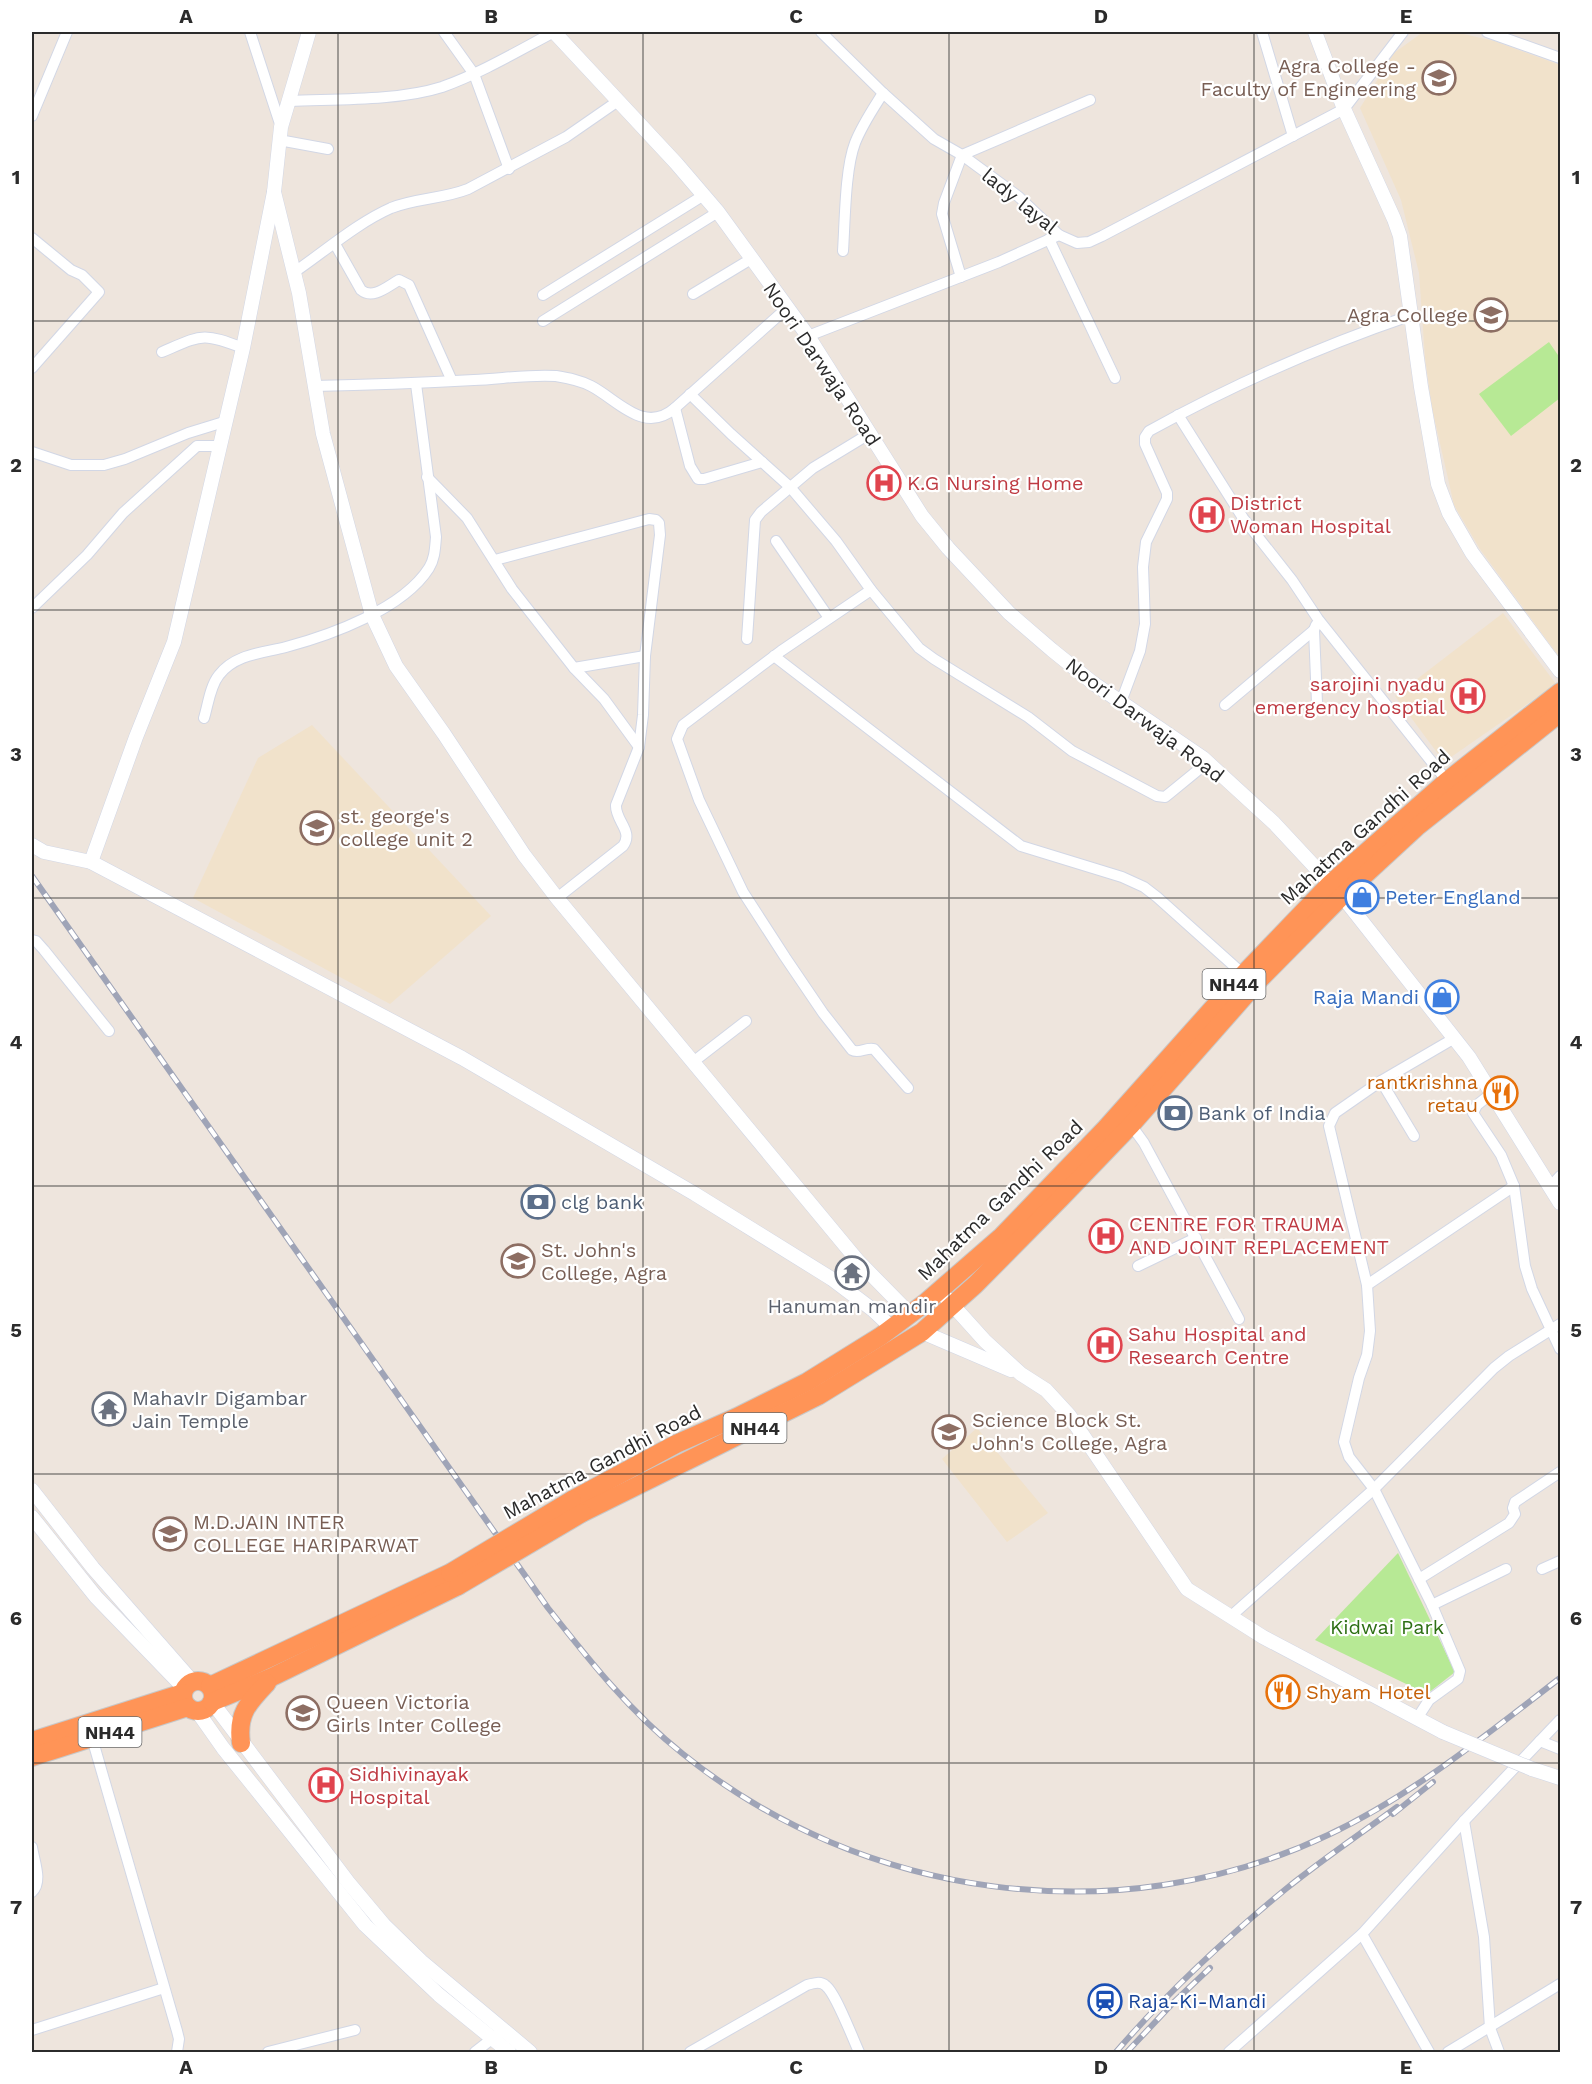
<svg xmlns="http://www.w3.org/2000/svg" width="1592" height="2084" font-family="'Work Sans',sans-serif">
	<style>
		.education { fill: #f1e2cb }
		.green { fill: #b7e995 }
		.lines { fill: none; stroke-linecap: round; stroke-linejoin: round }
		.street-casing { stroke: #d2d7e5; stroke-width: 12 }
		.secondary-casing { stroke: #d2d7e5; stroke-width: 15 }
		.highway-casing { stroke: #c8c8c8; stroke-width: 20 }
		.street { stroke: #fff; stroke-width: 10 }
		.secondary { stroke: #fff; stroke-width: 14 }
		.highway { stroke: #ff9457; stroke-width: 18 }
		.rail-casing { stroke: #9fa4b7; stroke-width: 6 }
		.rail { stroke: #fff; stroke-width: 4; stroke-dasharray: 11; stroke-linecap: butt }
		.secondary-bridge-casing { stroke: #d2d7e5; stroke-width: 15; stroke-linecap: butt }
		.highway-bridge-casing { stroke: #c8c8c8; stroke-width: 20; stroke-linecap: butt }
		.secondary-bridge { stroke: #fff; stroke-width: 14 }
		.highway-bridge { stroke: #ff9457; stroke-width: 18 }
		.grid { fill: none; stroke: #2b2b2b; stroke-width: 1.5; stroke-opacity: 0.55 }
		.labels { text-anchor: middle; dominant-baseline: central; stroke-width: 4.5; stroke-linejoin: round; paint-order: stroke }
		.shield { fill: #fff; stroke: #6b6b6b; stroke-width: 1.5 }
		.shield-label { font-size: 18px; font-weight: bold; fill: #2b2b2b }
		.education-label { font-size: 20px; fill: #785e54; stroke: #fff; text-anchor: start }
		.street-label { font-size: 20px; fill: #2b2b2b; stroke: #fff }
		.health-label { font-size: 20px; fill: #be3a42; stroke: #fff; text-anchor: start }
		.shop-label { font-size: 20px; fill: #366cbe; stroke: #fff; text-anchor: start }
		.food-label { font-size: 20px; fill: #c56008; stroke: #fff; text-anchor: end }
		.service-label { font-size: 20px; fill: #4e5e75; stroke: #fff; text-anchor: start }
		.worship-label { font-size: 20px; fill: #5b616d; stroke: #fff }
		.park-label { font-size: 20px; fill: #2e6f15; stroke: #fff }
		.transit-label { font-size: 20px; fill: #164399; stroke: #fff; text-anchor: start }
		.neatline { fill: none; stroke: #2b2b2b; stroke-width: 2 }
		.grid-label { font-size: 20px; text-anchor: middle; font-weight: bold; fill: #2b2b2b }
	</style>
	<rect width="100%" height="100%" fill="#eee5dd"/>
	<!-- education -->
	<g class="education">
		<polygon points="1423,32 1455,32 1494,41 1560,65 1560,658 1480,549 1454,505 1432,408 1425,357 1419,273 1401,200 1360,108 1394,53"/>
		<polygon points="1503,613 1556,684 1444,762 1395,696"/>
		<polygon points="312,725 491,916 390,1004 193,898 258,758"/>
		<polygon points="977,1428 1048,1513 1007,1542 942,1459"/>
	</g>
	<!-- green -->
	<g class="green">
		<polygon points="1549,342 1560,358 1560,398 1511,436 1479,394"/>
		<polygon points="1398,1553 1455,1672 1427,1694 1315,1640"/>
	</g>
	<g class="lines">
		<defs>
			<g id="street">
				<polyline points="250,32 281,127"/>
				<polyline points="444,32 474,74 509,169"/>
				<polyline points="821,32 883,93 934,139 962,155 1019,197 1059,235 1077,243 1089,242 1102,236 1344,109 1403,32"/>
				<polyline points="1262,32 1293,136"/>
				<polyline points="1487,32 1560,58"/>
				<path d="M290 101C336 99 398 101 442 87 481 73 518 51 554 32"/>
				<polyline points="32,116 67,32"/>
				<polyline points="279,140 328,149"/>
				<polyline points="32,238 71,270 82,275 99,292 32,368"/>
				<polyline points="1049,239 1115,378"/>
				<path d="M335 244 361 290C373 300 388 286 399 280L409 285 452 381"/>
				<path d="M843 251C845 221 845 169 855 143 862 125 873 109 883 93"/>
				<path d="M293 273C324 252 357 223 391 208 416 198 443 199 468 189L566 137 618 101"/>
				<polyline points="961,277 942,214 944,203 962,155 1090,100"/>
				<polyline points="693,294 751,259"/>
				<polyline points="543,295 704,195"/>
				<polyline points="543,321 718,212"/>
				<polyline points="808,336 999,262 1059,235"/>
				<path d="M162 352C202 335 202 332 243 348"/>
				<path d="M314 386C367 385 420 383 474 380 500 379 530 374 556 376 568 378 580 380 591 386 618 400 644 435 675 408L788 307"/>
				<polyline points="690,394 731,434 790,487 836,541 871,590 919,648 934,659 1028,717 1072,751 1157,796 1165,797 1170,793 1208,762"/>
				<polyline points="675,408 690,466 698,479 704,479 762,462"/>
				<polyline points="1178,415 1243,518 1292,580 1318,619 1447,781"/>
				<polyline points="32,452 71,465 104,465 125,459 188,433 227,421"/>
				<polyline points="427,477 467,518 512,589 574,668 604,699 639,747"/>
				<polyline points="776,541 829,618"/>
				<path d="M495 560 649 519 656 520 659 523 660 535 645 656 643 715 639 747 616 805C615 821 634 831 623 846L557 898"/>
				<path d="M871 590 781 651 683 725 677 739 699 800 743 892 785 957 823 1013 852 1050C859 1054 866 1047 874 1049L908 1088"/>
				<polyline points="32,608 87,555 123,513 197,446 221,446"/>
				<polyline points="1316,625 1314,630 1317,703"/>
				<polyline points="747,639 755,520 761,512 813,468 869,434"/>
				<polyline points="774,656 1021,846 1122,877 1144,887 1157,897 1243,974"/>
				<polyline points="574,668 645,656"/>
				<path d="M1121 702 1140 651 1145 624 1143 567 1146 542 1167 499V493L1145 444V437L1149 431C1232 385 1321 346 1412 315"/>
				<polyline points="1225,705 1314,630"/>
				<path d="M204 718C208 705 210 686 219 675 235 654 263 653 286 647 331 635 403 609 429 568 435 558 435 548 436 537L416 384"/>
				<polyline points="32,940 36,941 44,950 109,1031"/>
				<polyline points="693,1062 746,1021"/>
				<polyline points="1381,1081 1414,1136"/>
				<polyline points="1491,1094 1477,1105 1473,1113 1501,1155 1514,1186 1525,1266 1532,1289 1560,1349"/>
				<polyline points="1131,1125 1144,1143 1239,1319"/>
				<polyline points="1550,1187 1560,1176"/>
				<polyline points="1138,1266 1196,1238"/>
				<polyline points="1367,1285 1514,1186"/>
				<polyline points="1542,1569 1560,1561"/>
				<polyline points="1419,1579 1509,1523 1515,1514 1513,1508 1515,1502 1560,1472"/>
				<polyline points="1432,1605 1506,1569"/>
				<polyline points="1230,1617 1374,1489 1494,1368 1509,1356 1560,1324"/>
				<polyline points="1418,1717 1429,1700 1458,1679 1460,1671 1432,1605 1374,1489 1349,1457 1344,1442 1359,1378 1367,1355 1370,1331 1367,1285 1329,1126 1335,1113 1381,1081 1453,1039"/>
				<polyline points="92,1738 177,2031 179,2039 177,2052"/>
				<polyline points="1540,1741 1560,1720"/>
				<polyline points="1464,1821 1484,1937 1490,2028 1499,2052"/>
				<path d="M32 1892C43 1882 34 1861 32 1847"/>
				<polyline points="1362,1934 1429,2052"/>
				<polyline points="32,2030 164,1988"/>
				<polyline points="268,2052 355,2030"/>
				<polyline points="475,2052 498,2034"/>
				<path d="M690 2052 807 1985C814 1983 821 1981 826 1986 836 1994 853 2039 859 2052"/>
				<polyline points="1229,2052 1362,1934 1464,1821 1540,1741 1560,1749"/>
				<polyline points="1448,2052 1560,1984"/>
			</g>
			<g id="secondary">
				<polyline points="554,32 676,163 718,212 808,336 922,516 948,548 1009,613 1052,650 1093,683 1203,758 1274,823 1342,896 1469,1057 1560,1203"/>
				<polyline points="1315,32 1344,109 1394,219 1400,236 1421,387 1438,484 1449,513 1472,553 1560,671"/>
				<polyline points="274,192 299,293 323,434 372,615 396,666 444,734 524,855 557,898 858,1261 911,1315"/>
				<polyline points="32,845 44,852 91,862 462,1058 695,1194 832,1279 873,1310 892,1328"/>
				<polyline points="91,862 136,737 174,642 243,348 274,192 281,127 309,32"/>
				<polyline points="939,1290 985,1341 1021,1374 1046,1390 1069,1415 1187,1589 1263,1637 1443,1732"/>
				<polyline points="922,1332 1011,1370"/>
				<polyline points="32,1490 93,1568 192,1681"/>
				<polyline points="32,1517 96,1597 184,1688"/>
				<polyline points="212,1702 348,1882 384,1925 421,1961 530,2052"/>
				<polyline points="197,1711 223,1748 365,1925 439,1995 509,2052"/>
				<polyline points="1532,1769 1560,1778"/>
			</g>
			<g id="highway">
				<polyline points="572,1500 676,1444 737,1417 807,1382 881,1336 925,1303 1002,1236 1106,1128 1238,980 1330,884 1447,781 1560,692"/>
				<polyline points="582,1513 818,1396 922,1332 975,1285 1061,1198 1131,1125 1258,981 1342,896 1418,826 1560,713"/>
				<circle cx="198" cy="1696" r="15"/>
				<polyline points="210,1686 450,1573"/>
				<polyline points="212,1702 272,1677 458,1586"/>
				<polyline points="32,1741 183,1693"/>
				<path d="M241 1743C237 1714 248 1703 267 1683"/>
				<polyline points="32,1757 188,1707"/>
			</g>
		</defs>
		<!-- street casing -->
		<use href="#street" class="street-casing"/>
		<!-- secondary casing -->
		<use href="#secondary" class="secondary-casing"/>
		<!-- highway casing -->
		<use href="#highway" class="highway-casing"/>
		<!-- street -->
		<use href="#street" class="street"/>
		<!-- secondary -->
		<use href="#secondary" class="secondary"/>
		<!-- highway -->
		<use href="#highway" class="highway"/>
		<defs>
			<g id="rail">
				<path d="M32 876 548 1608C589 1660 630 1712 683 1754 863 1899 1117 1935 1328 1835 1413 1795 1486 1735 1560 1678"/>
				<polyline points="1393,1814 1433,1782"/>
				<path d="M1116 2052C1167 1993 1226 1938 1287 1888 1322 1860 1360 1834 1397 1807"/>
				<polyline points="1127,2052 1173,2003 1210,1968"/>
			</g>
		</defs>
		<!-- rail casing -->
		<use href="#rail" class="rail-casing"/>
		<!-- rail -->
		<use href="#rail" class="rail"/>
		<defs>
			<polyline id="secondary-bridge" points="1443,1732 1532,1769"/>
			<g id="highway-bridge">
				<polyline points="450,1573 572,1500"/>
				<polyline points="458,1586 582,1513"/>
			</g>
		</defs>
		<!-- secondary-bridge casing -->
		<use href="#secondary-bridge" class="secondary-bridge-casing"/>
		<!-- highway-bridge casing -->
		<use href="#highway-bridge" class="highway-bridge-casing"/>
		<!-- secondary-bridge -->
		<use href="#secondary-bridge" class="secondary-bridge"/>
		<!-- highway-bridge -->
		<use href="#highway-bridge" class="highway-bridge"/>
	</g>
	<!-- grid -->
	<path class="grid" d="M338 32V2052M643 32V2052M949 32V2052M1254 32V2052M32 321H1560M32 610H1560M32 898H1560M32 1186H1560M32 1474H1560M32 1763H1560"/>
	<!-- icons -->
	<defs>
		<symbol id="university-ring" viewBox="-11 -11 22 22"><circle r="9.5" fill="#fff" stroke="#8d6e63" stroke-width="1.5"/><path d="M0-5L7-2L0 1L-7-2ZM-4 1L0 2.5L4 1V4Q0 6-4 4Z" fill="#8d6e63"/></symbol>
		<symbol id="hospital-ring" viewBox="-11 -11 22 22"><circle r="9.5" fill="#fff" stroke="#e0444e" stroke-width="1.5"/><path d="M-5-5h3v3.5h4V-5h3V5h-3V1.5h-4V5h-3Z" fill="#e0444e"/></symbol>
		<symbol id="school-ring" viewBox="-11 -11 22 22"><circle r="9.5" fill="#fff" stroke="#8d6e63" stroke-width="1.5"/><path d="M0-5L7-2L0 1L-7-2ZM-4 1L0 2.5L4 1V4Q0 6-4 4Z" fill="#8d6e63"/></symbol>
		<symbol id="shop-ring" viewBox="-11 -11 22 22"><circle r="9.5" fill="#fff" stroke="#3f7fe0" stroke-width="1.5"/><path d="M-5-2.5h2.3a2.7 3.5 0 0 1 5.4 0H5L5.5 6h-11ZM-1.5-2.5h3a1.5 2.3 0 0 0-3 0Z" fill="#3f7fe0"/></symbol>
		<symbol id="restaurant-ring" viewBox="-11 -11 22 22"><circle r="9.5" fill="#fff" stroke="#e8710a" stroke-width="1.5"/><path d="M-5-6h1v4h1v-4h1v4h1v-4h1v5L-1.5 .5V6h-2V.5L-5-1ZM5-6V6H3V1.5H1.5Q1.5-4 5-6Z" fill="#e8710a"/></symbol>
		<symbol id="bank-ring" viewBox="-11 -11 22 22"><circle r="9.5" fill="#fff" stroke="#5c6f8a" stroke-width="1.5"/><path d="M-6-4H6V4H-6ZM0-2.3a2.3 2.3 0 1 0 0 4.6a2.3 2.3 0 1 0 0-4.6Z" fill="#5c6f8a"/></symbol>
		<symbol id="temple-ring" viewBox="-11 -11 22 22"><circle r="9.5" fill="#fff" stroke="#6b7280" stroke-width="1.5"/><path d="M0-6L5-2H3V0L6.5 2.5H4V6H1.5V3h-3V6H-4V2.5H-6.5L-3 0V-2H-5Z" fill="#6b7280"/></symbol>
		<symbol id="station-ring" viewBox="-11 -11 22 22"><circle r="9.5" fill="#fff" stroke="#1a4fb4" stroke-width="1.5"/><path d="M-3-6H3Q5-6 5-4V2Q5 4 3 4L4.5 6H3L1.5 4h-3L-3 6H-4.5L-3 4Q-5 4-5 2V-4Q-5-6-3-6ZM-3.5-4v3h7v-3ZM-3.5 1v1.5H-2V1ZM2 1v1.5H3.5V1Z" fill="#1a4fb4"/></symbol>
	</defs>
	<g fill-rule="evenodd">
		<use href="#university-ring" x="1420" y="59" width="38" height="38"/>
		<use href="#university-ring" x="1472" y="296" width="38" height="38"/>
		<use href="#hospital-ring" x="865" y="464" width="38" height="38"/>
		<use href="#hospital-ring" x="1188" y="496" width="38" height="38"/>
		<use href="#hospital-ring" x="1449" y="677" width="38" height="38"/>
		<use href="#school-ring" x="298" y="809" width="38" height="38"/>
		<use href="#shop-ring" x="1343" y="878" width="38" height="38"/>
		<use href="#shop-ring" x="1423" y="978" width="38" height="38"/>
		<use href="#restaurant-ring" x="1482" y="1074" width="38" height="38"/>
		<use href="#bank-ring" x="1156" y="1094" width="38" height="38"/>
		<use href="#bank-ring" x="519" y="1183" width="38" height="38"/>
		<use href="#hospital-ring" x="1087" y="1217" width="38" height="38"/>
		<use href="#university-ring" x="499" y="1242" width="38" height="38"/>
		<use href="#temple-ring" x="833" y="1254" width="38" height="38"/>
		<use href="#hospital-ring" x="1086" y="1326" width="38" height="38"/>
		<use href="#temple-ring" x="90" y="1390" width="38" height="38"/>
		<use href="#university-ring" x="930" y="1413" width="38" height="38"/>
		<use href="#university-ring" x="151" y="1515" width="38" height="38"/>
		<use href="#restaurant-ring" x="1264" y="1673" width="38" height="38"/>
		<use href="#school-ring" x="284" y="1694" width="38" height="38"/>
		<use href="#hospital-ring" x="307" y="1766" width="38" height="38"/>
		<use href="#station-ring" x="1086" y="1982" width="38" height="38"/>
	</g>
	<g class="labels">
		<!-- shield labels -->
		<g class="shield">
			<rect x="1202.5" y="969" width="63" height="30" rx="4.5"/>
			<rect x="723.5" y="1413" width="63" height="30" rx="4.5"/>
			<rect x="78.5" y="1717" width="63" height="30" rx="4.5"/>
		</g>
		<g class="shield-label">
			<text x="1234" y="984">NH44</text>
			<text x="755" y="1428">NH44</text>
			<text x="110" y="1732">NH44</text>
		</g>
		<!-- education labels -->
		<g class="education-label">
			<text x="1416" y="66" text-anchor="end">Agra College -<tspan x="1416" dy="23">Faculty of Engineering</tspan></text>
			<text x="1468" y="315" text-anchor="end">Agra College</text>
			<text x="340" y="816">st. george's<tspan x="340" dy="23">college unit 2</tspan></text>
			<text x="541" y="1250">St. John's<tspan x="541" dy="23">College, Agra</tspan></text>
			<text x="972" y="1420">Science Block St.<tspan x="972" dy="23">John's College, Agra</tspan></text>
			<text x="193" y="1522">M.D.JAIN INTER<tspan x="193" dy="23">COLLEGE HARIPARWAT</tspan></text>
			<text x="326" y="1702">Queen Victoria<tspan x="326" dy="23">Girls Inter College</tspan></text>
		</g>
		<!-- street labels -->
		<g class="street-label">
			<text transform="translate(1020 201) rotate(39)">lady layal</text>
			<text transform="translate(822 364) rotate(56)">Noori Darwaja Road</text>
			<text transform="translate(1145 720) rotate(37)">Noori Darwaja Road</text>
			<text transform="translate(1365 827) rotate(-42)">Mahatma Gandhi Road</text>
			<text transform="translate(1000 1200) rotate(-44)">Mahatma Gandhi Road</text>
			<text transform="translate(602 1462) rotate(-28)">Mahatma Gandhi Road</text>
		</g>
		<!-- health labels -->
		<g class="health-label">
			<text x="907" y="483">K.G Nursing Home</text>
			<text x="1230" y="503">District<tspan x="1230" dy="23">Woman Hospital</tspan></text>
			<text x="1445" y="684" text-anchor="end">sarojini nyadu<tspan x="1445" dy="23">emergency hosptial</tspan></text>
			<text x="1129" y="1224">CENTRE FOR TRAUMA<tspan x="1129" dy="23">AND JOINT REPLACEMENT</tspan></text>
			<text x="1128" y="1334">Sahu Hospital and<tspan x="1128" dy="23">Research Centre</tspan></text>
			<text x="349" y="1774">Sidhivinayak<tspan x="349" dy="23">Hospital</tspan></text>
		</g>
		<!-- shop labels -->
		<g class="shop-label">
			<text x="1385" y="897">Peter England</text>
			<text x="1419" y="997" text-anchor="end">Raja Mandi</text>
		</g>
		<!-- food labels -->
		<g class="food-label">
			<text x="1478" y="1082">rantkrishna<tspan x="1478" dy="23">retau</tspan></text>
			<text x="1306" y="1692" text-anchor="start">Shyam Hotel</text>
		</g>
		<!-- service labels -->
		<g class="service-label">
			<text x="1198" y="1113">Bank of India</text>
			<text x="561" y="1202">clg bank</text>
		</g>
		<!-- worship labels -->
		<g class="worship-label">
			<text x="852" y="1306">Hanuman mandir</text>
			<text x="132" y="1398" text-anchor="start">MahavIr Digambar<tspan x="132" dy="23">Jain Temple</tspan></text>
		</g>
		<!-- park labels -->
		<g class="park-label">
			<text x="1387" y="1627">Kidwai Park</text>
		</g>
		<!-- transit labels -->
		<g class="transit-label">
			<text x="1128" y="2001">Raja-Ki-Mandi</text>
		</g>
	</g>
	<!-- border -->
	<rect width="1592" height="2084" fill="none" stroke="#ffffff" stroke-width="66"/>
	<rect x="33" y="33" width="1526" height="2018" class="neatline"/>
	<g class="grid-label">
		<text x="186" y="23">A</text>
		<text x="491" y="23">B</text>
		<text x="796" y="23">C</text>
		<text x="1101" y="23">D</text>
		<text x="1406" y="23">E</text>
		<text x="16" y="184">1</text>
		<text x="1576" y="184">1</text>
		<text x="16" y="472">2</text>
		<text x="1576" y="472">2</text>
		<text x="16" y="761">3</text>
		<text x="1576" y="761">3</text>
		<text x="16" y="1049">4</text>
		<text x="1576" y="1049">4</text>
		<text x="16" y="1337">5</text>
		<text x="1576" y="1337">5</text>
		<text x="16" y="1625">6</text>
		<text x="1576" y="1625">6</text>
		<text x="16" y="1914">7</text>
		<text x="1576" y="1914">7</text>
		<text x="186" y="2074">A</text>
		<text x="491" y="2074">B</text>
		<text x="796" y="2074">C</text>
		<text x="1101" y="2074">D</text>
		<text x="1406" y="2074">E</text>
	</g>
</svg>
